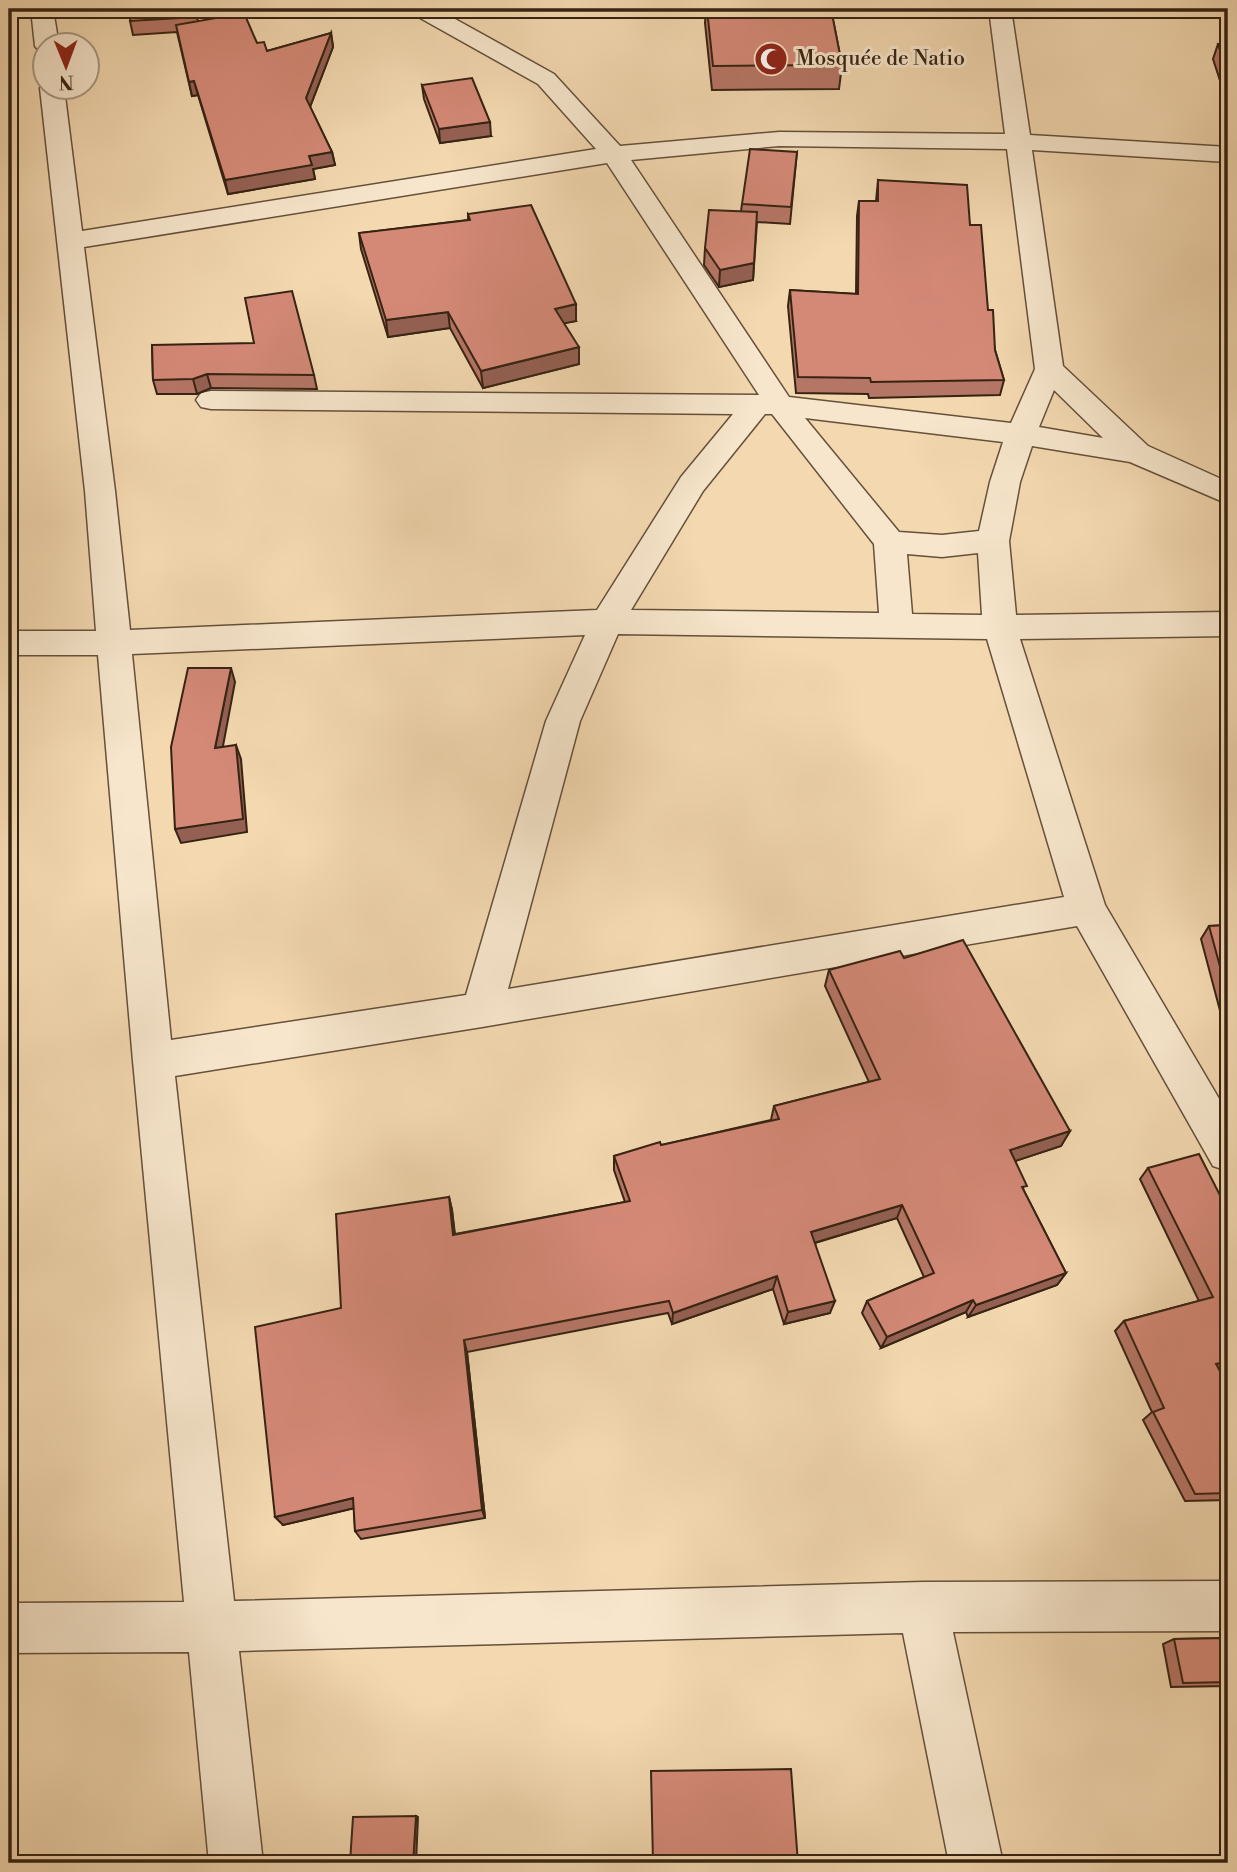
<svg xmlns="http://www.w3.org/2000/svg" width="1237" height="1872" font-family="'Libre Bodoni',serif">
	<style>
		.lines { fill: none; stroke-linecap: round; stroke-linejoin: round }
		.street-casing { stroke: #65503a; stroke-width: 3 }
		.street { fill: #f7e6cc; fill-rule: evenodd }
		.wall { fill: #b67666; stroke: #362312; stroke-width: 2 }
		.shaded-wall { fill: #946053; stroke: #362312; stroke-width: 2 }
		.building { fill: #d48977; stroke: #362312; stroke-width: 2 }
		.labels { text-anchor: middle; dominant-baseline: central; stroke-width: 6; stroke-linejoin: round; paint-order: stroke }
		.far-poi-label { font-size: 21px; fill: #362312; stroke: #f7e6cc; text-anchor: start }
	</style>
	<rect width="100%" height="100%" fill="#f3d8b0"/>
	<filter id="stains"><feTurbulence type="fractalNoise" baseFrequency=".00286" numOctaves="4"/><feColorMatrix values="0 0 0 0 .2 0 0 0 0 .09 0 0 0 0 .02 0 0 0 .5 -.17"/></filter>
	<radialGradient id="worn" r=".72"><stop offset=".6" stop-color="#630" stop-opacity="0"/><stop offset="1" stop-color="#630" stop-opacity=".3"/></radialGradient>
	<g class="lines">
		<defs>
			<g id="street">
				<polygon points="31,9 53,9 59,46 46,46 46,53 39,51 35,46"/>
				<path d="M410 9H437L554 74 620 146 779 132 1005 134 989 9H1011L1030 135 1228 147V162L1032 150 1063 366 1148 446 1228 482V504L1130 462 1032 446 1020 482 1009 541 1016 615 1228 612V636L1020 639 1105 905 1228 1114V1171L1213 1166 1077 926 482 1027 175 1076 234 1601 923 1582 1228 1581V1631L953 1632 1003 1863H949L903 1633 239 1651 263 1863H209L189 1652 9 1653V1603L184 1602 133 1061 98 655H9V631H96L85 491 40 88 46 82V88H64L82 231 596 149 538 84 413 14ZM779 146 1007 149 1035 369 1011 423 789 397 631 160ZM607 163 759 395 211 391 201 393 196 400 201 407 211 409 733 414 681 477 597 610 130 630 115 491 84 247ZM1054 390 1103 438 1039 427ZM765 414H772L874 544 879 613 631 610 703 491ZM805 418 1003 442 990 482 979 531 942 535 899 532ZM978 553 982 615 912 614 907 554 942 557ZM618 634 987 639 1064 897 508 989 580 721ZM585 635 546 721 466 995 171 1040 132 654Z"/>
			</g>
		</defs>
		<!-- street casing -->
		<use href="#street" class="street-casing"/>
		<!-- street -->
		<use href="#street" class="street"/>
	</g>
	<!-- wall -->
	<g class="wall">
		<polygon points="195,9 198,21 257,43 267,51 331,33 333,47 310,107 332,152 335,165 313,169 315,179 228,194 198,95 192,96 177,32 133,35 130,21"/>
		<polygon points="706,9 831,9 842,65 839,89 712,90 705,23"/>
		<polygon points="1218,44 1228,45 1228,96 1225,96 1213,59"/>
		<polygon points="422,85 491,136 440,143 424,99"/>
		<polygon points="797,152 790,224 757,222 753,280 719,287 704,265 705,248 741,211 742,204"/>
		<polygon points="878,180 970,225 995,350 1004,380 1000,395 869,398 868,394 796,393 788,306 790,290 856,294 857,216 859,201 876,201"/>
		<polygon points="468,214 576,321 564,323 579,364 483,388 450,328 388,337 361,249 359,233 468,220"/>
		<polygon points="152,345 314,375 317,389 211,388 197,394 157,394 153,380"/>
		<polygon points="1228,925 1228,1037 1227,1037 1201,939 1209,926"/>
		<polygon points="904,958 1070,1131 1061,1146 1015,1161 1024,1191 1066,1273 1057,1285 968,1317 966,1312 881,1348 862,1313 867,1301 924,1277 897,1218 815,1243 830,1313 784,1324 773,1289 672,1324 668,1313 467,1352 485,1518 361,1539 355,1531 354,1508 283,1525 341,1308 449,1197 452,1210 455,1234 625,1202 614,1170 614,1156 771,1120 774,1106 869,1082 825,986 829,970"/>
		<polygon points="1148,1168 1228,1211 1228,1367 1219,1370 1228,1386 1228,1500 1185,1501 1143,1420 1152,1412 1115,1331 1124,1321 1199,1301 1140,1179"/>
		<polygon points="1228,1638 1228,1686 1171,1687 1163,1644 1174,1639"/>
	</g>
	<!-- shaded-wall -->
	<g class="shaded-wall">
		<polygon points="331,33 333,47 308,112 306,98"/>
		<polygon points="194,81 198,95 192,96 189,82"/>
		<polygon points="490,122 491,136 440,143 439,129"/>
		<polygon points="332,152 335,165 313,169 315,179 228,194 225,180 309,156"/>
		<polygon points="754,263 753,280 719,287 720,270"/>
		<polygon points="576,304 576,321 556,325 555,309"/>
		<polygon points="448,312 450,328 388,337 386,320"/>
		<polygon points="579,347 579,364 483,388 481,371"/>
		<polygon points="207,374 211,388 197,394 193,379"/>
		<polygon points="231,668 235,682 220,762 215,748"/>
		<polygon points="236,745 241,759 247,832 181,843 175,829"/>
		<polygon points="1070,1131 1061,1146 1003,1165 1010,1150"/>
		<polygon points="449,1197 452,1210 456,1248 453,1235"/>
		<polygon points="902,1205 897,1218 807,1245 811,1232"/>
		<polygon points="1066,1273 1057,1285 968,1317 976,1305"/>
		<polygon points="777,1276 773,1289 672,1324 673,1313"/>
		<polygon points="973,1300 966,1312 881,1348 887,1337"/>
		<polygon points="835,1301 830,1313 784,1324 788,1312"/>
		<polygon points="464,1340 467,1352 485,1518 482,1510"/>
		<polygon points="1228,1361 1228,1367 1206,1374 1216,1364"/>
		<polygon points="353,1498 359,1507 283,1525 275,1517"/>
		<polygon points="416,1816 418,1817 416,1863 413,1863"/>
	</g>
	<!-- building -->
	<g class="building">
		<polygon points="131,9 195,9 197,17 130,21"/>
		<polygon points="707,9 831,9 842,65 713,66"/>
		<polygon points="244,13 257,43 264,42 267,51 331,33 306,98 332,152 309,156 312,165 225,180 194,81 189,82 176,25"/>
		<polygon points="1218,44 1228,45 1228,76"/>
		<polygon points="472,78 490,122 439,129 422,85"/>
		<polygon points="750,149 797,152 791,207 742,204"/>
		<polygon points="878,180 967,185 970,225 981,225 988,310 993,310 995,350 1004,380 871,382 870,378 798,377 790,290 858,294 859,201 878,201"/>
		<polygon points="531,205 576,304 555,309 579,347 481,371 448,312 386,320 359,233 470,220 468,214"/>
		<polygon points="709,210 757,212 754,263 720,270 705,248"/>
		<polygon points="292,291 314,375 207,374 193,379 153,380 152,345 254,343 245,298"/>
		<polygon points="188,668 231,668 215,748 236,745 243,819 175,829 171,747"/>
		<polygon points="1228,925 1228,996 1209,926"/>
		<polygon points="963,940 1070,1131 1010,1150 1027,1186 1022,1187 1066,1273 976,1305 973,1300 887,1337 867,1301 934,1273 902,1205 811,1232 835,1301 788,1312 777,1276 673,1313 669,1301 464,1340 482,1510 355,1531 353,1498 275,1517 255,1327 341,1308 336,1214 449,1197 453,1235 630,1201 614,1156 660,1142 661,1145 779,1119 774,1106 880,1079 829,970 900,951 904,958"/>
		<polygon points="1199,1154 1228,1211 1228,1361 1216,1364 1228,1386 1228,1493 1195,1494 1153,1412 1164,1408 1124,1321 1213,1297 1148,1168"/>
		<polygon points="1228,1638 1228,1682 1183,1683 1174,1639"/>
		<polygon points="791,1769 798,1863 653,1863 651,1771"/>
		<polygon points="416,1816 413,1863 350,1863 353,1817"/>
	</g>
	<!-- icons -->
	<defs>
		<symbol id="mosque-disc" viewBox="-11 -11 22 22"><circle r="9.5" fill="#8f2418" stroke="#f7e6cc"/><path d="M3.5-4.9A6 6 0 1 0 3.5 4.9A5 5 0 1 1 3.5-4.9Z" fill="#fff"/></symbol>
	</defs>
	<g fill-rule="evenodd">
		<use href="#mosque-disc" x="752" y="40" width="38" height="38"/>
	</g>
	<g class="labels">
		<!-- far-poi labels -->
		<g class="far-poi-label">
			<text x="796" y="59">Mosquée de Natio</text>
		</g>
	</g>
	<!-- margin -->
	<rect width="1237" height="1872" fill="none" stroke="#f3d8b0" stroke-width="35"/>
	<rect x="10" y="10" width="1216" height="1851" fill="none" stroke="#362312" stroke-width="3.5"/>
	<rect x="18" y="18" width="1202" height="1837" fill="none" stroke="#362312" stroke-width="2"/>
	<!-- north arrow -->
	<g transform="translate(66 66) rotate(179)"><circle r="33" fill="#f7e6cc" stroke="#aa9882" stroke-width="2"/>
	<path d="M0-5L12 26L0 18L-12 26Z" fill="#8f2418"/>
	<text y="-10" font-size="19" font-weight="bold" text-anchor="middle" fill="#362312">N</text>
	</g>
	<rect width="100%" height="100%" filter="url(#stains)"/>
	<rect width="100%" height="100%" fill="url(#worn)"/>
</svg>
